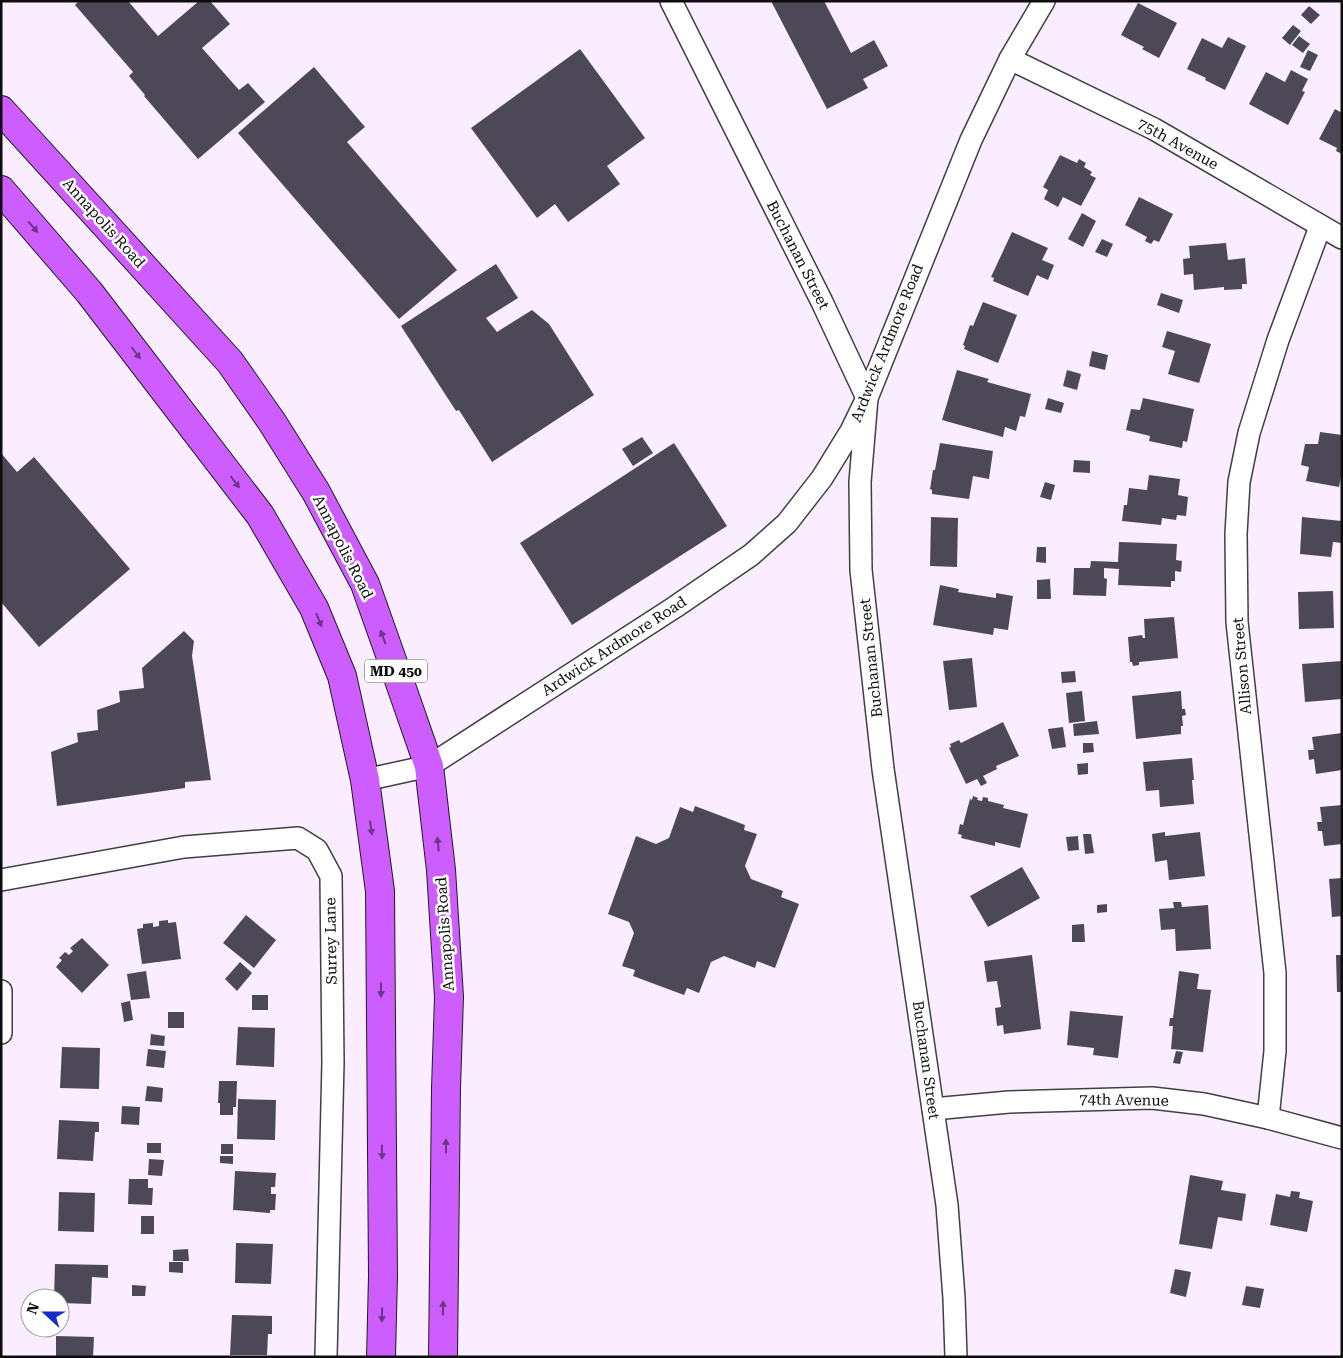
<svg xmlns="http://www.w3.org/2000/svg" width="1343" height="1358" font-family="'Roboto Serif',serif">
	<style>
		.building { fill: #4d4857 }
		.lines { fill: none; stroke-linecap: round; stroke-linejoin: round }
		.minor-casing { stroke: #404040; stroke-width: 24 }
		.primary-casing { stroke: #1e1e1e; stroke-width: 30 }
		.minor { stroke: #fff; stroke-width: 21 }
		.primary { stroke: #ce5dff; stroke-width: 28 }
		.oneway { fill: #6e3586 }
		.labels { text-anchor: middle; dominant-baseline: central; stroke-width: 5; stroke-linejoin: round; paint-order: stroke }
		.shield { fill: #fff; stroke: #565656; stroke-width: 1 }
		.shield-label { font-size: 14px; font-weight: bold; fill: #0d0d0d }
		.street-label { font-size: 15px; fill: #0d0d0d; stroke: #fff }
	</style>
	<rect width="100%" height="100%" fill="#faedff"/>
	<!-- building -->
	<g class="building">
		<polygon points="79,1 128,1 158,36 199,1 210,1 230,24 202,48 239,90 248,83 265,102 198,159 144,96 145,95 129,76 133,72 75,5"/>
		<polygon points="771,1 824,1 851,53 874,40 888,66 863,79 868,88 827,109"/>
		<polygon points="1138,3 1177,23 1159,58 1142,49 1144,47 1121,35"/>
		<polygon points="1309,6 1320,15 1311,24 1301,15"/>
		<polygon points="1293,25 1301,31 1290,45 1282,38"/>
		<polygon points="1299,36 1310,44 1303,53 1292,45"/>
		<polygon points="1228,37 1246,46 1225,90 1205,80 1206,78 1187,69 1202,38 1222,48"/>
		<polygon points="580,49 645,138 607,166 620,184 568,222 555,204 537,218 471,128"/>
		<polygon points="1308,50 1318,55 1310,71 1300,67"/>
		<polygon points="314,67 365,127 347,142 457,270 399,319 238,133"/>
		<polygon points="1291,70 1308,79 1302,91 1305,92 1288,125 1249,104 1266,72 1285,82"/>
		<polygon points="1335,109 1342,113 1342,154 1336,151 1337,148 1319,139"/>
		<polygon points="1060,155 1077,163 1079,159 1086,163 1084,167 1092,172 1090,175 1096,178 1081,206 1063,197 1058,207 1044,199 1048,190 1043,187"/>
		<polygon points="1139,197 1173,214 1159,242 1154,240 1151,244 1145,241 1147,237 1125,225"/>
		<polygon points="1082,213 1096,221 1083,247 1068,239"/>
		<polygon points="1012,232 1048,248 1042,260 1054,265 1048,280 1037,275 1028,296 993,281 994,278 991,277"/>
		<polygon points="1102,239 1113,244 1107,257 1095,252"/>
		<polygon points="1226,243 1228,260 1245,258 1247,284 1242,284 1242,289 1224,290 1224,287 1194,290 1193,274 1184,275 1183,259 1190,258 1189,246"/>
		<polygon points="496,264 518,298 486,318 497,332 532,310 549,324 594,395 492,462 459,410 456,411 401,326"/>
		<polygon points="1161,293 1183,300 1179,313 1157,305"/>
		<polygon points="983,302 1017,315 998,363 964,349 965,346 963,345 970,325 973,326"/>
		<polygon points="1167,331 1211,344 1199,383 1168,374 1175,351 1162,347"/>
		<polygon points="1092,351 1108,355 1105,370 1089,366"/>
		<polygon points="957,370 989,379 987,382 1031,394 1025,417 1020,416 1016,431 1005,427 1003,437 942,420"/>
		<polygon points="1067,370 1081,374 1077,390 1063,386"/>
		<polygon points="1048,398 1064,403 1061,413 1045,409"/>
		<polygon points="1143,398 1194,409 1187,442 1183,441 1182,448 1149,441 1150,436 1126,430 1131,409 1140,410"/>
		<polygon points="1320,432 1342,435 1342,471 1339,487 1306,481 1309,467 1301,465 1305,444 1318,444"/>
		<polygon points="642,437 653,453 633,466 622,449"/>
		<polygon points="674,443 727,526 572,625 520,543"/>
		<polygon points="940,443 993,451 989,479 973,476 969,499 932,494 932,490 930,489 933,470 935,470"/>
		<polygon points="1,453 17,472 34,457 130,569 39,647 1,602"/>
		<polygon points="1074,460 1090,461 1090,473 1073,472"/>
		<polygon points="1149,475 1180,479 1178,495 1188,497 1186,516 1177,515 1176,520 1162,518 1161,525 1122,521 1124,505 1127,505 1129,488 1147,490"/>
		<polygon points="1045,482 1055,485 1051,500 1040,497"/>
		<polygon points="931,517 958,518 957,567 930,566"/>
		<polygon points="1302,517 1342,521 1342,543 1333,542 1331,557 1300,554"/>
		<polygon points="1119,542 1177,544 1176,560 1182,561 1181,572 1175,571 1175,581 1171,581 1171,587 1118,585 1119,569 1104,568 1104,578 1107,579 1106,596 1073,595 1074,568 1090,568 1091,561 1118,562"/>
		<polygon points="1037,547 1046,547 1046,563 1036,562"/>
		<polygon points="1050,579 1051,599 1037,599 1037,580"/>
		<polygon points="940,585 959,589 958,592 996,598 996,593 1013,596 1008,630 994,628 993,635 933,625"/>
		<polygon points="1333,591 1334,628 1299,629 1298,592"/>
		<polygon points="1174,617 1178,658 1139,662 1139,665 1133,666 1132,662 1130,662 1128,637 1142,635 1143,638 1145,638 1144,619"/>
		<polygon points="184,631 194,641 192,656 211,780 185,782 185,788 57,806 51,752 78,742 77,733 98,730 97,710 120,702 119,691 144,688 142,668"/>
		<polygon points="972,658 977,707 949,710 943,661"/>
		<polygon points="1342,661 1342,699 1305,702 1302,664"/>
		<polygon points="1075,671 1076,682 1062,683 1061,672"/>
		<polygon points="1082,691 1085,721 1069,723 1066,693"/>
		<polygon points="1181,691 1182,709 1185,709 1186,715 1182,716 1183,726 1181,726 1181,734 1136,739 1132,696"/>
		<polygon points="1097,721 1099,734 1074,736 1073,724"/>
		<polygon points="1003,722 1019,756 996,766 997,769 983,776 987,783 981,786 977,779 966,784 949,748 951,747 950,744 959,740 961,743"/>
		<polygon points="1063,727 1066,747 1052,749 1048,729"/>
		<polygon points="1342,733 1342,770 1316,774 1314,759 1309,760 1308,750 1314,750 1312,737"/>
		<polygon points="1083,743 1093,743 1094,752 1083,753"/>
		<polygon points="1192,758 1194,780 1192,780 1194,804 1160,807 1159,790 1146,791 1143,762"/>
		<polygon points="1088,763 1088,774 1078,775 1077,764"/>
		<polygon points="973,796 978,798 977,800 982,801 983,797 988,798 988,801 1004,805 1003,808 1028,814 1020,848 995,842 995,846 961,838 962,835 958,834 960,824 963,825 970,799 972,800"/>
		<polygon points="1342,805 1342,844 1324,846 1322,831 1318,831 1317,822 1322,822 1320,807"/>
		<polygon points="695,806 745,825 744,830 757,834 745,866 751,879 783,891 781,897 799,904 775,968 757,961 755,968 724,956 711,962 699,993 687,988 684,995 633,976 635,970 622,966 634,933 629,922 608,914 636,836 656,844 669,838 680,807 693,812"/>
		<polygon points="1165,832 1165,836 1200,832 1205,876 1169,880 1167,860 1155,862 1152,834"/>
		<polygon points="1083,834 1091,834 1094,853 1085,854"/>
		<polygon points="1078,836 1079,850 1068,851 1066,837"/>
		<polygon points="1022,867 1040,898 988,927 970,896"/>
		<polygon points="1342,878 1342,916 1332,917 1329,879"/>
		<polygon points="1173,902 1181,902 1182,907 1208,905 1211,949 1176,951 1175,929 1161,930 1159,909 1174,908"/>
		<polygon points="1107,904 1107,912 1097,913 1097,905"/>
		<polygon points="246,915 276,940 254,968 223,943"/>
		<polygon points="168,920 168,923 176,922 181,959 142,964 137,929 143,928 143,924 153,923 153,927 159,926 159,921"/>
		<polygon points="1084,924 1085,942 1072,942 1072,925"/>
		<polygon points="82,938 109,965 82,993 56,967 62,960 59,958 65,952 69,955 73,951 70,948"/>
		<polygon points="1032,955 1041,1029 1004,1034 1003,1025 997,1026 995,1008 1001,1007 997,981 987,982 984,961"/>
		<polygon points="1336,955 1342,955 1342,992 1337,992"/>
		<polygon points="240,962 252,973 237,991 225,979"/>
		<polygon points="146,971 150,998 131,1000 127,974"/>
		<polygon points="1179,971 1199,974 1197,989 1211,990 1203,1052 1171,1049 1173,1026 1169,1026 1170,1018 1173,1018"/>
		<rect x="252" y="995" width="16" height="15"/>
		<polygon points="130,1001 133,1020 124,1022 121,1003"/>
		<polygon points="1070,1011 1123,1016 1118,1058 1093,1055 1094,1048 1067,1045"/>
		<rect x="168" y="1012" width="16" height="16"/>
		<polygon points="238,1027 275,1028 274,1067 236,1065"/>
		<polygon points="151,1034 165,1036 164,1046 150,1045"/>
		<polygon points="62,1047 100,1048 99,1089 60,1088"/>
		<polygon points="148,1049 166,1051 164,1068 146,1066"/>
		<polygon points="1176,1051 1183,1052 1180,1064 1173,1063"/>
		<polygon points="219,1081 237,1081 236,1107 233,1107 233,1115 220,1115 220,1103 218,1103"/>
		<polygon points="147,1086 163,1088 162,1102 145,1101"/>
		<polygon points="238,1099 276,1100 275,1140 237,1139"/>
		<polygon points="122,1106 140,1107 139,1125 121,1124"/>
		<polygon points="59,1120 99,1122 99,1132 95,1132 93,1161 57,1159"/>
		<rect x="147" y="1143" width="14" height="10"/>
		<rect x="221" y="1144" width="12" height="10"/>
		<polygon points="220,1156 233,1156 233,1164 220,1163"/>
		<polygon points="149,1159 164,1160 162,1176 148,1175"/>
		<polygon points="235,1171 276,1173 275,1187 271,1187 271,1194 276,1194 275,1210 270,1210 270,1213 233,1210"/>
		<polygon points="1190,1175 1223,1181 1221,1190 1246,1194 1242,1221 1218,1217 1212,1249 1179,1244"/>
		<polygon points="129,1179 148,1179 148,1188 153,1188 152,1205 128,1204"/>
		<polygon points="1291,1191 1300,1192 1299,1198 1313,1201 1307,1232 1270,1225 1276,1194 1290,1197"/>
		<polygon points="59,1192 95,1193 94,1232 58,1231"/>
		<rect x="141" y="1216" width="13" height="18"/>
		<polygon points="236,1243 273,1244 271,1284 235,1283"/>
		<polygon points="188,1249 189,1261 173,1261 173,1250"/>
		<polygon points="169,1262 183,1262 183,1273 169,1272"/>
		<polygon points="55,1264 108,1265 108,1278 92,1277 91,1304 60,1303 60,1298 54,1298"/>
		<polygon points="1175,1269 1191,1272 1186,1297 1170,1293"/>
		<polygon points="132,1285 146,1286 145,1296 132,1296"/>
		<polygon points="1246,1286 1264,1289 1260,1308 1242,1305"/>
		<polygon points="232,1315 272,1316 272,1334 268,1334 267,1355 230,1355"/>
		<polygon points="56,1336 94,1337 93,1357 56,1357"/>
	</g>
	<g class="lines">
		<defs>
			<g id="minor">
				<polyline points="671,1 822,302 867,398 860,482 861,570 883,769 947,1205 954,1298 956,1357"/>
				<polyline points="1010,59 1154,129 1342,238"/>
				<polyline points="365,780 429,766 675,607 751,555 787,523 822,478 851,431 867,398 971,140 1010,59 1044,1"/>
				<polyline points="1,880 184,847 298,838 317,850 331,876 333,1062 326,1357"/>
				<polyline points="1,991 1,1033"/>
				<polyline points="933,1109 1009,1102 1152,1098 1204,1104 1268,1118 1342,1138"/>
				<polyline points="1268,1118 1275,1051 1275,973 1237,622 1236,534 1239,482 1249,433 1278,340 1320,227"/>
			</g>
			<g id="primary">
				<polyline points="1,110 230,362 272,422 316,492 365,584 399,680 429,766 441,870 449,997 446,1088 443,1357"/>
				<polyline points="1,190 89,292 260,515 314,608 342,676 365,780 380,891 383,1276 381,1357"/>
			</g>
		</defs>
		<!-- minor casing -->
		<use href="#minor" class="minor-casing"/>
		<!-- primary casing -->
		<use href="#primary" class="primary-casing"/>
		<!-- minor -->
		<use href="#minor" class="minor"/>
		<!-- primary -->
		<use href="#primary" class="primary"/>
	</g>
	<!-- one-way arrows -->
	<defs><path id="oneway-solid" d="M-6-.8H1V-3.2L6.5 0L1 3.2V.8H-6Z" transform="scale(1.25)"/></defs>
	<g class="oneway">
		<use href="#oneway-solid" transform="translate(33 227) rotate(49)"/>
		<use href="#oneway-solid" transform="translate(136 353) rotate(53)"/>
		<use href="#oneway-solid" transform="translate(235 482) rotate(53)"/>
		<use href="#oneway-solid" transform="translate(319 620) rotate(68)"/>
		<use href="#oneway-solid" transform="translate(383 637) rotate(-110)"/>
		<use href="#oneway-solid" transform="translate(371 828) rotate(82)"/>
		<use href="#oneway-solid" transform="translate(438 844) rotate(-96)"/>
		<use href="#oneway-solid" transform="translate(381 990) rotate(90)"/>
		<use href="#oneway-solid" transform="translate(446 1146) rotate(-90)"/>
		<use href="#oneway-solid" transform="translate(382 1152) rotate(89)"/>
		<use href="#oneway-solid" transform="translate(443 1308) rotate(-89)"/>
		<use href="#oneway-solid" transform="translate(382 1315) rotate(91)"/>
	</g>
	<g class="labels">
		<!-- shield labels -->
		<rect class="shield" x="365" y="659.5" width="62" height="23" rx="4"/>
		<g class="shield-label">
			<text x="396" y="671">MD 450</text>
		</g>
		<!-- street labels -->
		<g class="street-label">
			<text transform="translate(1178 144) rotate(29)">75th Avenue</text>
			<text transform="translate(104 223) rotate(48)">Annapolis Road</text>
			<text transform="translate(798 255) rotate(63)">Buchanan Street</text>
			<text transform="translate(887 343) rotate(-68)">Ardwick Ardmore Road</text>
			<text transform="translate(343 547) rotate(63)">Annapolis Road</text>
			<text transform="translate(614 646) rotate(-33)">Ardwick Ardmore Road</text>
			<text transform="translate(871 658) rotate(-96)">Buchanan Street</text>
			<text transform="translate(1242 666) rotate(-95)">Allison Street</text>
			<text transform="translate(445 934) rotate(-94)">Annapolis Road</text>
			<text transform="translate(331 941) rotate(-91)">Surrey Lane</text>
			<text transform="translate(926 1060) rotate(82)">Buchanan Street</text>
			<text transform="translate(1124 1100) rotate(1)">74th Avenue</text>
		</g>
	</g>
	<!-- border -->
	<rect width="1343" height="1358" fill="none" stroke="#0d0d0d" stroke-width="5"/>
	<!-- north arrow -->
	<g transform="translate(45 1313) rotate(291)"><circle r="24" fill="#ffffff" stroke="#9e9e9e"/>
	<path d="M0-4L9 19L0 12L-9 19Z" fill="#192cc9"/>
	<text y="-8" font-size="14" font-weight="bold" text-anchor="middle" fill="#0d0d0d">N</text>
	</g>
</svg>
